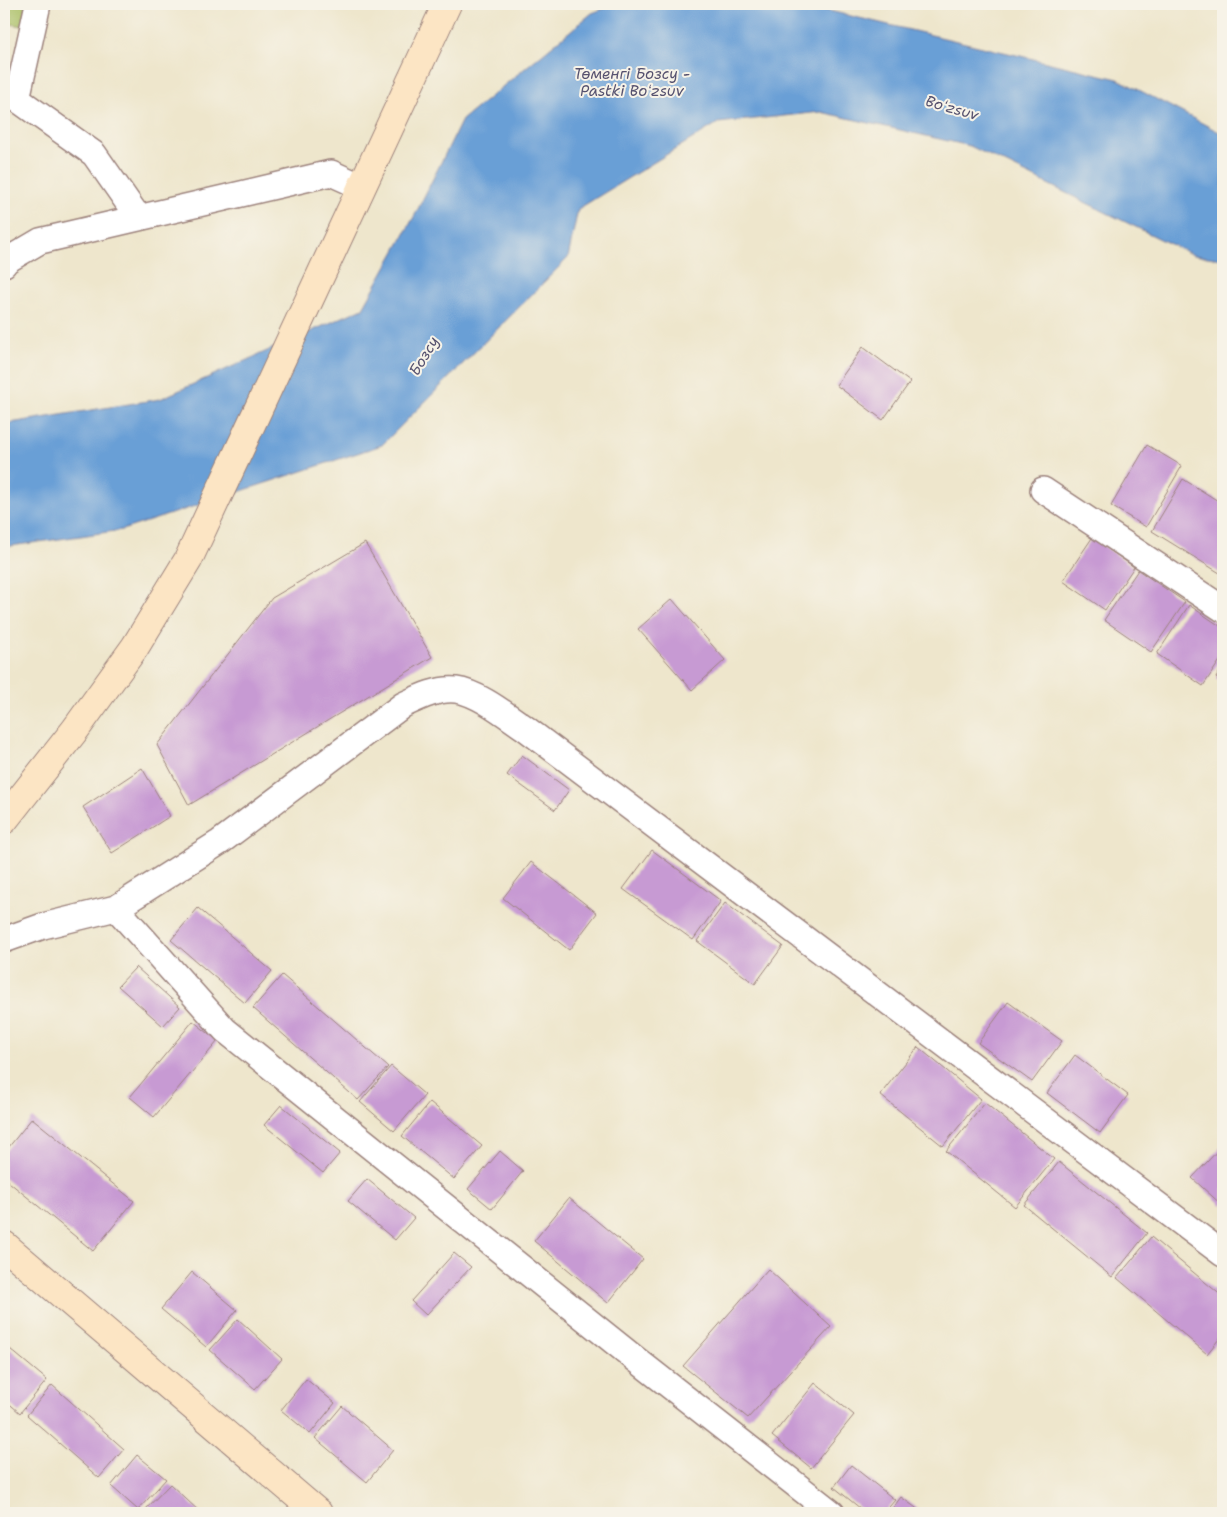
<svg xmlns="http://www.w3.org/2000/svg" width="1227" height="1517" font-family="'Shantell Sans',sans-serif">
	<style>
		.green { fill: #a7bd61; stroke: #786e46 }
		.water { fill: #699fd6; stroke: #5a5f80 }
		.building { fill: #c79ad3 }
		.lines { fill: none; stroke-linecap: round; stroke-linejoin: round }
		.street-casing { stroke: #9c827c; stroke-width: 28 }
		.secondary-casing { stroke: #9c827c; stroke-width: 30 }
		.street { stroke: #fff; stroke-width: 25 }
		.secondary { stroke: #fce5c4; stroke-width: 28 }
		.labels { text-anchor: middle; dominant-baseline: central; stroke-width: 4; stroke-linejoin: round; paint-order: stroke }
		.water-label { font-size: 15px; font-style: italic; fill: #56526f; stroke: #f7f3e8 }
	</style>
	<rect width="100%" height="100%" fill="#f7f3e8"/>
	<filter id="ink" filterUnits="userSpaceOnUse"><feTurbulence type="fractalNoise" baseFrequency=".02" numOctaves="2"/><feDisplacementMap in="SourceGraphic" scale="10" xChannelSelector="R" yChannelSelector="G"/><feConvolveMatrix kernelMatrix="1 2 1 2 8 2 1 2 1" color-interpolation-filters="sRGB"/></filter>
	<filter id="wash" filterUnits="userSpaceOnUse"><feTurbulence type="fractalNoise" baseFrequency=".0096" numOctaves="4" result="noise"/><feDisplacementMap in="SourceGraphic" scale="20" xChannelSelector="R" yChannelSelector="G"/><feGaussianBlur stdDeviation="1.12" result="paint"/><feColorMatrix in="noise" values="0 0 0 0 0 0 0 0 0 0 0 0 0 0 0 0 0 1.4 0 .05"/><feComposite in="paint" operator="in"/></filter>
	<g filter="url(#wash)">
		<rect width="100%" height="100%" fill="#eee6cc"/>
		<!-- green -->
		<polygon class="green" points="4,4 27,4 22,26 4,23"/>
		<!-- water -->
		<polygon class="water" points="616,4 800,4 1118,79 1223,134 1223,259 1193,255 970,146 821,112 718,123 578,209 568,258 382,445 122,530 4,547 4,424 160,399 363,308 415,215 462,120 592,13"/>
		<g id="blocks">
			<!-- building -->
			<g class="building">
				<polygon points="863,347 910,382 883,420 836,385"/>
				<polygon points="1147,445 1182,466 1146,527 1111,506"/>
				<polygon points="1183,479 1223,504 1223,575 1152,531"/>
				<polygon points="1092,538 1134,567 1105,610 1063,581"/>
				<polygon points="365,543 432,657 189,805 157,745 272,598"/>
				<polygon points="1138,570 1185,602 1151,652 1104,620"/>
				<polygon points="672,599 725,660 692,690 638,629"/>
				<polygon points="1189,605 1223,628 1223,656 1203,686 1157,654"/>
				<polygon points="1223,666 1223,683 1216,678"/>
				<polygon points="522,755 569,790 555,810 507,775"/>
				<polygon points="142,768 170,816 112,853 83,807"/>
				<polygon points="652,850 721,901 693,940 623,889"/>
				<polygon points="531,862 597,913 569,950 503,898"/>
				<polygon points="725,903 783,946 755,984 697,941"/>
				<polygon points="198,908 272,971 245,1003 171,940"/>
				<polygon points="136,967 180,1007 163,1026 118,986"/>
				<polygon points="282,975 388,1067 358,1100 253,1008"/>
				<polygon points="1008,1002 1062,1041 1032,1082 978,1043"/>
				<polygon points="193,1021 218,1041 154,1117 130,1097"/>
				<polygon points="918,1047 981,1099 943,1146 880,1095"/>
				<polygon points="1075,1055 1128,1095 1100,1133 1047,1093"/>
				<polygon points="391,1066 425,1095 394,1131 360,1102"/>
				<polygon points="430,1102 482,1146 454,1179 402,1136"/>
				<polygon points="985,1103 1054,1159 1015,1207 946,1151"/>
				<polygon points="281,1105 340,1153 323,1173 264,1125"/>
				<polygon points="32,1118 134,1201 93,1251 4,1178 4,1153"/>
				<polygon points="1222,1146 1223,1147 1223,1206 1192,1178"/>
				<polygon points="500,1151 523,1171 492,1209 468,1189"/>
				<polygon points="1059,1162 1147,1233 1112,1277 1024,1205"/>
				<polygon points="367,1179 414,1218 395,1240 348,1201"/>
				<polygon points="569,1198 643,1259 608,1303 534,1241"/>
				<polygon points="1151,1237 1223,1297 1223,1334 1207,1354 1117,1278"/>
				<polygon points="454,1253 471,1267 426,1315 411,1301"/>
				<polygon points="768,1269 831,1327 748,1418 683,1366"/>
				<polygon points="192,1272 237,1310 206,1347 161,1309"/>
				<polygon points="238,1319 282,1359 255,1389 210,1350"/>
				<polygon points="4,1344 47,1380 20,1413 4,1399"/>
				<polygon points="306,1379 335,1403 310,1434 281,1410"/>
				<polygon points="815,1383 854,1415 811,1468 772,1436"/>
				<polygon points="52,1385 124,1449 99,1478 27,1415"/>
				<polygon points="342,1406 393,1450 367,1482 315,1438"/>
				<polygon points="137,1455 166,1479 138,1510 111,1486"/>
				<polygon points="851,1465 895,1500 884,1513 866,1513 834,1487"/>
				<polygon points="170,1484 201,1513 143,1512"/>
				<polygon points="901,1497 923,1513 889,1513"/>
			</g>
		</g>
	</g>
	<g filter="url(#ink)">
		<use href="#blocks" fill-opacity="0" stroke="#9c827c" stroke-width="1"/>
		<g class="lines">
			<defs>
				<g id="street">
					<polyline points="38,4 17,99 94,154 138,217"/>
					<polyline points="4,264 6,261 40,241 331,173 362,187"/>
					<polyline points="1043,490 1223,609"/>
					<polyline points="116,908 225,1030 633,1357 832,1513"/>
					<path d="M4 940 43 926 116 908 220 842 403 705C420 697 438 688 456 690 479 693 506 715 525 728L1223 1254"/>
				</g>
				<g id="secondary">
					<polyline points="4,820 75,730 135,647 188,560 447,4"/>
					<polyline points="4,1245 318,1513"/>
				</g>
			</defs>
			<!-- street casing -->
			<use href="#street" class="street-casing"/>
			<!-- secondary casing -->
			<use href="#secondary" class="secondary-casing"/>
			<!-- street -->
			<use href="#street" class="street"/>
			<!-- secondary -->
			<use href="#secondary" class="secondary"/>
		</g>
	</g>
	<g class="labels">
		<!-- water labels -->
		<g class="water-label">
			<text x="632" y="74">Төменгі Бозсу -<tspan x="632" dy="17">Pastki Boʻzsuv</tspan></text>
			<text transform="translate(952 108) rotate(16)">Boʻzsuv</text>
			<text transform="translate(424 356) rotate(-59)">Бозсу</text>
		</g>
	</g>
	<!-- margin -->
	<rect width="1227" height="1517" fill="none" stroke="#f7f3e8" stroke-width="20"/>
</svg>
